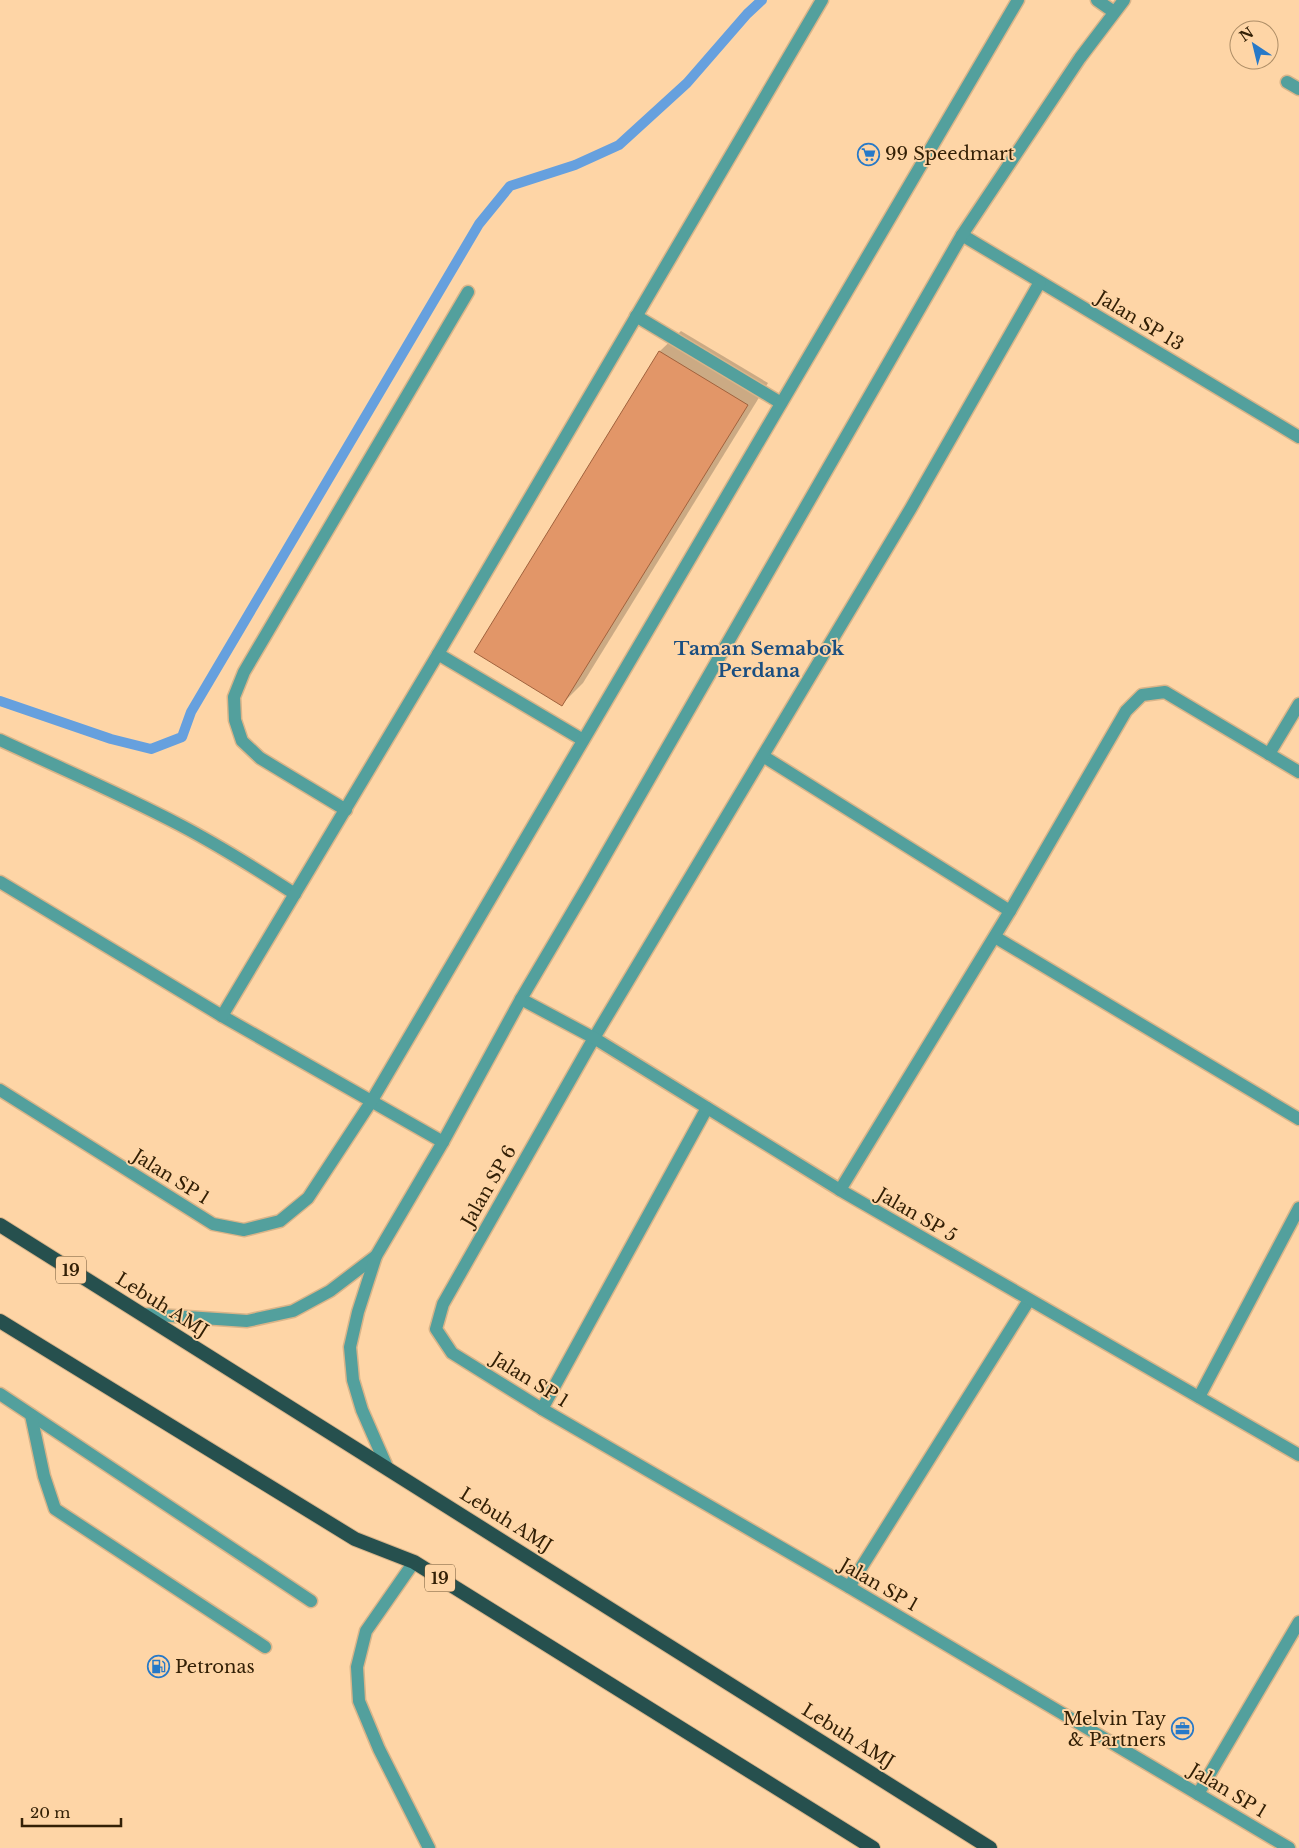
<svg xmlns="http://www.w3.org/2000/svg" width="1299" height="1848" font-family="'Libre Baskerville',serif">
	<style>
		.shadow { fill: #0003 }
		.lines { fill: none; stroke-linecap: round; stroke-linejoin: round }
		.stream { stroke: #66a0de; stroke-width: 10 }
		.building { fill: #e29668; stroke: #a0623d }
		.service-casing { stroke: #d9b489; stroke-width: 15 }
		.minor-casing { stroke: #d9b489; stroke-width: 15 }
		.trunk-casing { stroke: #d9b489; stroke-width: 16 }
		.service { stroke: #53a09d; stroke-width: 12 }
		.minor { stroke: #53a09d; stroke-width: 12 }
		.trunk { stroke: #26504e; stroke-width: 14 }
		.labels { text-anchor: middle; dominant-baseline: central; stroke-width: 4; stroke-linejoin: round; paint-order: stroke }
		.shield { fill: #fed5a6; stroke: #705636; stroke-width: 1 }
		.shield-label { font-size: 16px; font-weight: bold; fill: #332006 }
		.poi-label { font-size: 18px; fill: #332006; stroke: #fed5a6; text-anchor: start }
		.street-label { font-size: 18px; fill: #332006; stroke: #fed5a6 }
		.neighbourhood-label { font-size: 19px; font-weight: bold; fill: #1a4e80; stroke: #fed5a6 }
	</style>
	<rect width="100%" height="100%" fill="#fed5a6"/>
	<!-- shadow -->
	<polygon class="shadow" points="681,331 768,383 583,683 562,704 475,651 660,351"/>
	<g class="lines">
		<!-- stream -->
		<polyline class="stream" points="0,701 111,739 151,749 182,737 191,712 479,224 510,186 575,165 619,145 687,83 747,14 762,0"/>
	</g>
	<!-- building -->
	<polygon class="building" points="659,351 748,405 562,706 474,652"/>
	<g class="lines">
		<defs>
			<g id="service">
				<polyline points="636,316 781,403"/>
				<polyline points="438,654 583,740"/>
				<path d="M0 740C60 768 121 794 180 825 220 846 258 870 295 894"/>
				<polyline points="1269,754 1299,704"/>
				<polyline points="763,756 1010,911"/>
				<polyline points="346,810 260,758 242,741 235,720 234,697 244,672 468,292"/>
				<polyline points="0,1394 311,1601"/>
				<polyline points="1199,1397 1299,1208"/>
				<polyline points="542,1409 707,1108"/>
				<polyline points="31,1415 44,1476 55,1509 265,1647"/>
				<polyline points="414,1562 366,1631 357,1667 359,1701 379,1749 429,1848"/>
				<polyline points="849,1587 1029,1300"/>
				<polyline points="1198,1794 1299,1622"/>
			</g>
			<g id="minor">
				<polyline points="1097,0 1114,12"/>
				<polyline points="1287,82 1299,89"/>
				<polyline points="962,235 1299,437"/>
				<polyline points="1040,282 911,508 594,1038 443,1304 436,1329 452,1353 542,1409 849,1587 1289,1848"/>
				<polyline points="0,882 222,1016 443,1142"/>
				<polyline points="995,937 1299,1119"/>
				<polyline points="521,999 594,1038 840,1190 1299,1455"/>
				<polyline points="222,1016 438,654 822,0"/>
				<polyline points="0,1090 213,1224 244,1230 280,1221 308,1198 371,1102 1018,0"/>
				<polyline points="840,1190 1010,911 1126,711 1142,695 1165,692 1299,772"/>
				<polyline points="142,1314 247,1321 293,1311 330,1291 376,1256"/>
				<polyline points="387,1467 362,1410 353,1380 350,1347 358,1312 376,1256 443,1142 521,999 590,882 962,235 1080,58 1124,0"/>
			</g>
			<g id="trunk">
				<polyline points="0,1225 990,1848"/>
				<polyline points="0,1321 355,1539 414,1562 873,1848"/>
			</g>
		</defs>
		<!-- service casing -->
		<use href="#service" class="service-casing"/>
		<!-- minor casing -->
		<use href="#minor" class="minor-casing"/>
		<!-- trunk casing -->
		<use href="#trunk" class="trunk-casing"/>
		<!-- service -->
		<use href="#service" class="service"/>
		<!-- minor -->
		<use href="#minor" class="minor"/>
		<!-- trunk -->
		<use href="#trunk" class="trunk"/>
	</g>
	<!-- icons -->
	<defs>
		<symbol id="supermarket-ring" viewBox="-11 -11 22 22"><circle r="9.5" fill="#fed5a6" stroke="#2779c8" stroke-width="1.5"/><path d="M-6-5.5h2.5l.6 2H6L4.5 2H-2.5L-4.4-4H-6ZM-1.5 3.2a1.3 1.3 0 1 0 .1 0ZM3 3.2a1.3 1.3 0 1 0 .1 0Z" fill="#2779c8"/></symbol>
		<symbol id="fuel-ring" viewBox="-11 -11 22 22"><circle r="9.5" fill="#fed5a6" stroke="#2779c8" stroke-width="1.5"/><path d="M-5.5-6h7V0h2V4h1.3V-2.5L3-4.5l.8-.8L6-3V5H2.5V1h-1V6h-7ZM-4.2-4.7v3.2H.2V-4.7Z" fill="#2779c8"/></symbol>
		<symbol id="office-ring" viewBox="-11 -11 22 22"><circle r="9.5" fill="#fed5a6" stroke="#2779c8" stroke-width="1.5"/><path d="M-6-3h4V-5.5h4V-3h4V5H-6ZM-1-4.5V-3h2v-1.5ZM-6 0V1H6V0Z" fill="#2779c8"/></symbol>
	</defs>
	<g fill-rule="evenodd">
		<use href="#supermarket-ring" x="856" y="142" width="25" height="25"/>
		<use href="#fuel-ring" x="146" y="1654" width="25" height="25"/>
		<use href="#office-ring" x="1170" y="1716" width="25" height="25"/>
	</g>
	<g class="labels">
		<!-- shield labels -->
		<g class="shield">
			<rect x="56" y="1256.5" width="30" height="27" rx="4"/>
			<rect x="425" y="1564.5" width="30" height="27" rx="4"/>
		</g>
		<g class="shield-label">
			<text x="71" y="1270">19</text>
			<text x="440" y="1578">19</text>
		</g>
		<!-- poi labels -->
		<g class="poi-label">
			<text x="885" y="154">99 Speedmart</text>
			<text x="175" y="1667">Petronas</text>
			<text x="1166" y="1719" text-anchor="end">Melvin Tay<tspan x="1166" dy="21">&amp; Partners</tspan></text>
		</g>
		<!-- street labels -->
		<g class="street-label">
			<text transform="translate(1140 321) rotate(31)">Jalan SP 13</text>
			<text transform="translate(171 1177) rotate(32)">Jalan SP 1</text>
			<text transform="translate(489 1186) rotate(-60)">Jalan SP 6</text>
			<text transform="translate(917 1215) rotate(30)">Jalan SP 5</text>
			<text transform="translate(162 1305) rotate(32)">Lebuh AMJ</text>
			<text transform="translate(530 1380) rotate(32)">Jalan SP 1</text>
			<text transform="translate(506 1520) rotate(32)">Lebuh AMJ</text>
			<text transform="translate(879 1585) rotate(30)">Jalan SP 1</text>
			<text transform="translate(848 1736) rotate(32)">Lebuh AMJ</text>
			<text transform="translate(1228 1791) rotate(31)">Jalan SP 1</text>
		</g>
		<!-- neighbourhood labels -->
		<g class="neighbourhood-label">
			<text x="759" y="648">Taman Semabok<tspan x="759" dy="22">Perdana</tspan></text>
		</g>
	</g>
	<!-- north arrow -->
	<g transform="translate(1254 45) rotate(325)"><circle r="24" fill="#fed5a6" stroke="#ad8d66"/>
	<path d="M0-4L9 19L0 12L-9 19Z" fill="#2779c8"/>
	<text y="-8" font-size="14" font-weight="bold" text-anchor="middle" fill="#332006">N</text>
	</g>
	<!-- scale -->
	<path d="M22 1818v8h99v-8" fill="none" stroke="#332006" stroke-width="2.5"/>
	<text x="30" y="1818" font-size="15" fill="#332006" stroke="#fed5a6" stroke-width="4" paint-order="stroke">20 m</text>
</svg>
